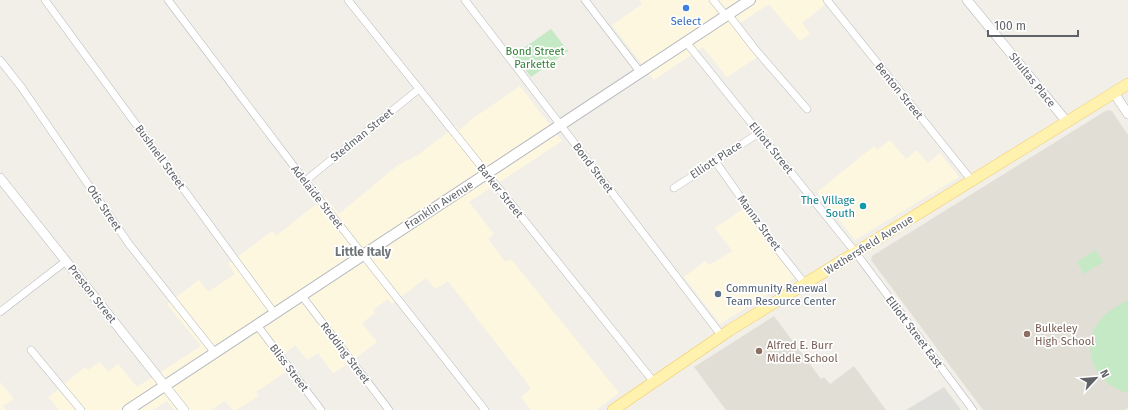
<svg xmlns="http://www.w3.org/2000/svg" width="1128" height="410" font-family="'Fira Sans',sans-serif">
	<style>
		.commercial { fill: #fef7e0 }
		.industrial { fill: #e0deda }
		.education { fill: #e1ded6 }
		.green { fill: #c5e8c5 }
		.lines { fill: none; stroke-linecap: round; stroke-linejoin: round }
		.minor-casing { stroke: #b5b8bc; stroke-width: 8 }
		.tertiary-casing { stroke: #b5b8bc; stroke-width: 10 }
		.secondary-casing { stroke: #b6babf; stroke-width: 12 }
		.primary-casing { stroke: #f2c960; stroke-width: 12 }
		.minor { stroke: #fff; stroke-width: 7 }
		.tertiary { stroke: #fff; stroke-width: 9 }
		.secondary { stroke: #fff; stroke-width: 10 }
		.primary { stroke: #fff2af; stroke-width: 11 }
		.shop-dot { fill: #3f7fe0; stroke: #fff; stroke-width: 1.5 }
		.culture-dot { fill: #0f9aa8; stroke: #fff; stroke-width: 1.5 }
		.service-dot { fill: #5c6f8a; stroke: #fff; stroke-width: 1.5 }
		.education-dot { fill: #8d6e63; stroke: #fff; stroke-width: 1.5 }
		.labels { text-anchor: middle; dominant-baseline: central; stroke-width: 3.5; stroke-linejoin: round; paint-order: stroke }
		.shop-label { font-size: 11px; fill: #366cbe; stroke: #fff }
		.park-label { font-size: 11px; fill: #348238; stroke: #fff }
		.street-label { font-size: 11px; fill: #5f6368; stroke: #fff }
		.culture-label { font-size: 11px; fill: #0d838f; stroke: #fff; text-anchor: end }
		.service-label { font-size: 11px; fill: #4e5e75; stroke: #fff; text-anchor: start }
		.education-label { font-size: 11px; fill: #785e54; stroke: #fff; text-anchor: start }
		.neighbourhood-label { font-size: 12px; font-weight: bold; fill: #70757a; stroke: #fff }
	</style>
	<rect width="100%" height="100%" fill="#f1efe8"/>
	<!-- commercial -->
	<g class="commercial">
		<polygon points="640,0 831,0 802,23 810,34 800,41 769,4 734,27 759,56 727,77 703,47 654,80 612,25 642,4"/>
		<polygon points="520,86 562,141 469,202 494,234 488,239 505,262 511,259 619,393 596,410 531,410 521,397 531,388 448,281 435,289 426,278 392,304 388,299 373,310 375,313 362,323 377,342 345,366 333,373 318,353 307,360 295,345 284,354 293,367 256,392 259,396 236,410 233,410 225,401 211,410 174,410 167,401 153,410 59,410 48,397 64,386 64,384 85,367 88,370 100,362 108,372 118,364 137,387 161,372 201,346 167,304 199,280 208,292 235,274 228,264 272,231 276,236 325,197 339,214 398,165 418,155 456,126 459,130 475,117"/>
		<polygon points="890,140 906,159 917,150 928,163 940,153 959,177 855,240 817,192 874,146 877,150"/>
		<polygon points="743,209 794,278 720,324 684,277 705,261 709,265 732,251 715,228"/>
		<polygon points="0,382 14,399 3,406 6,410 0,410"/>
	</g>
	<!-- industrial -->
	<polygon class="industrial" points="944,387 961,410 906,410 941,389"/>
	<!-- education -->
	<g class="education">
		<polygon points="1107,110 1112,111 1128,135 1128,408 1125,410 983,410 871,260 872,256"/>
		<polygon points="774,316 821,379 824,377 830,384 854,366 886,410 726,410 694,367"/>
	</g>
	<!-- green -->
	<g class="green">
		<polygon points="551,29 568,51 531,77 514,55"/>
		<polygon points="1096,250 1103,262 1084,274 1077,262"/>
		<path d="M1128 300V393C1096 385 1078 348 1100 320 1107 311 1118 306 1128 300Z"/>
	</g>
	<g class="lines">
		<defs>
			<g id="minor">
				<polyline points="45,0 275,314"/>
				<polyline points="168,0 305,181 485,410"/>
				<polyline points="348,0 653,381"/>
				<polyline points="465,0 721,335"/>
				<polyline points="585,0 640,72"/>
				<polyline points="713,0 726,16"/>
				<polyline points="827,0 972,181"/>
				<polyline points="728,14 755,49 807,109"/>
				<polyline points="686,42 856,253 973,410"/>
				<polyline points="0,60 22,88 129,244 215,353"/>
				<polyline points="715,161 775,246 805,284"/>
				<polyline points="305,181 419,89"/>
				<polyline points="674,188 759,133"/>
				<polyline points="302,296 389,410"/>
				<polyline points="0,312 66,261"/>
				<polyline points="257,325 321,410"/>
				<polyline points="31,350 81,410"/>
			</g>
			<g id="tertiary">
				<polyline points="967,0 1067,122"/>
				<polyline points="1114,93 1128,114"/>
				<polyline points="0,178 184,410"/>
			</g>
			<polyline id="secondary" points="128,410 750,0"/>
			<polyline id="primary" points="613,410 730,330 1128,84"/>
		</defs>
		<!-- minor casing -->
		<use href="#minor" class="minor-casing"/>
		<!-- tertiary casing -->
		<use href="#tertiary" class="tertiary-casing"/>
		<!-- secondary casing -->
		<use href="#secondary" class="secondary-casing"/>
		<!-- primary casing -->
		<use href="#primary" class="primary-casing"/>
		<!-- minor -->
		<use href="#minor" class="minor"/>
		<!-- tertiary -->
		<use href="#tertiary" class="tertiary"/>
		<!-- secondary -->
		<use href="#secondary" class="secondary"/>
		<!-- primary -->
		<use href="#primary" class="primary"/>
	</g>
	<!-- markers -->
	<circle class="shop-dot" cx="686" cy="8" r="4"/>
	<circle class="culture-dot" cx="863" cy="206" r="4"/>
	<circle class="service-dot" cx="718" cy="294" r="4"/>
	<g class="education-dot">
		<circle cx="1027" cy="334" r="4"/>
		<circle cx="759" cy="351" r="4"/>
	</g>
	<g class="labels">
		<!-- shop labels -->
		<g class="shop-label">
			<text x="686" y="21">Select</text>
		</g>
		<!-- park labels -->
		<g class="park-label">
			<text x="535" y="51">Bond Street<tspan x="535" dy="13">Parkette</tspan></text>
		</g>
		<!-- street labels -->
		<g class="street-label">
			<text transform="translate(1032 80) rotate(51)">Shultas Place</text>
			<text transform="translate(899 91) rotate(51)">Benton Street</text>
			<text transform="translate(362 135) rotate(-39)">Stedman Street</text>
			<text transform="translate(771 148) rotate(51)">Elliott Street</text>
			<text transform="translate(160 157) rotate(54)">Bushnell Street</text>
			<text transform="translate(716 160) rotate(-33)">Elliott Place</text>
			<text transform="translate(593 168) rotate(53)">Bond Street</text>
			<text transform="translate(500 191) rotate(51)">Barker Street</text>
			<text transform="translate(317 197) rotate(52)">Adelaide Street</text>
			<text transform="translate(439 205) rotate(-33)">Franklin Avenue</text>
			<text transform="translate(104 208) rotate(56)">Otis Street</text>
			<text transform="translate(759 223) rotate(54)">Mannz Street</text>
			<text transform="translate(869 245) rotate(-32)">Wethersfield Avenue</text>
			<text transform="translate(92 294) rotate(52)">Preston Street</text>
			<text transform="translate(914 332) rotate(53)">Elliott Street East</text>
			<text transform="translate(345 353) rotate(53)">Redding Street</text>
			<text transform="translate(289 368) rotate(53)">Bliss Street</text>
		</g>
		<!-- culture labels -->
		<g class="culture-label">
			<text x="855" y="200">The Village<tspan x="855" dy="13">South</tspan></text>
		</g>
		<!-- service labels -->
		<g class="service-label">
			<text x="726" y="288">Community Renewal<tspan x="726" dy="13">Team Resource Center</tspan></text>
		</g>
		<!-- education labels -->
		<g class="education-label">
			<text x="1035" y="328">Bulkeley<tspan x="1035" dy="13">High School</tspan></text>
			<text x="767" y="345">Alfred E. Burr<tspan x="767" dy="13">Middle School</tspan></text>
		</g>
		<!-- neighbourhood labels -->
		<g class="neighbourhood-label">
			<text x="363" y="252">Little Italy</text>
		</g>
	</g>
	<!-- north arrow -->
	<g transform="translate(1096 378) rotate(64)" stroke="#ffffff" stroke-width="3" paint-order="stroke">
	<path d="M0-3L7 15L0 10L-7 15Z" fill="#5f6368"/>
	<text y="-6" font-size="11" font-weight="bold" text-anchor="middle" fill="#5f6368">N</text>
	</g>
	<!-- scale -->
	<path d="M988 30v6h90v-6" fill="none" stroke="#5f6368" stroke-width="2"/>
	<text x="994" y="30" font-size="12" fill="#5f6368" stroke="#ffffff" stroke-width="3" paint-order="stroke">100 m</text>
</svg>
